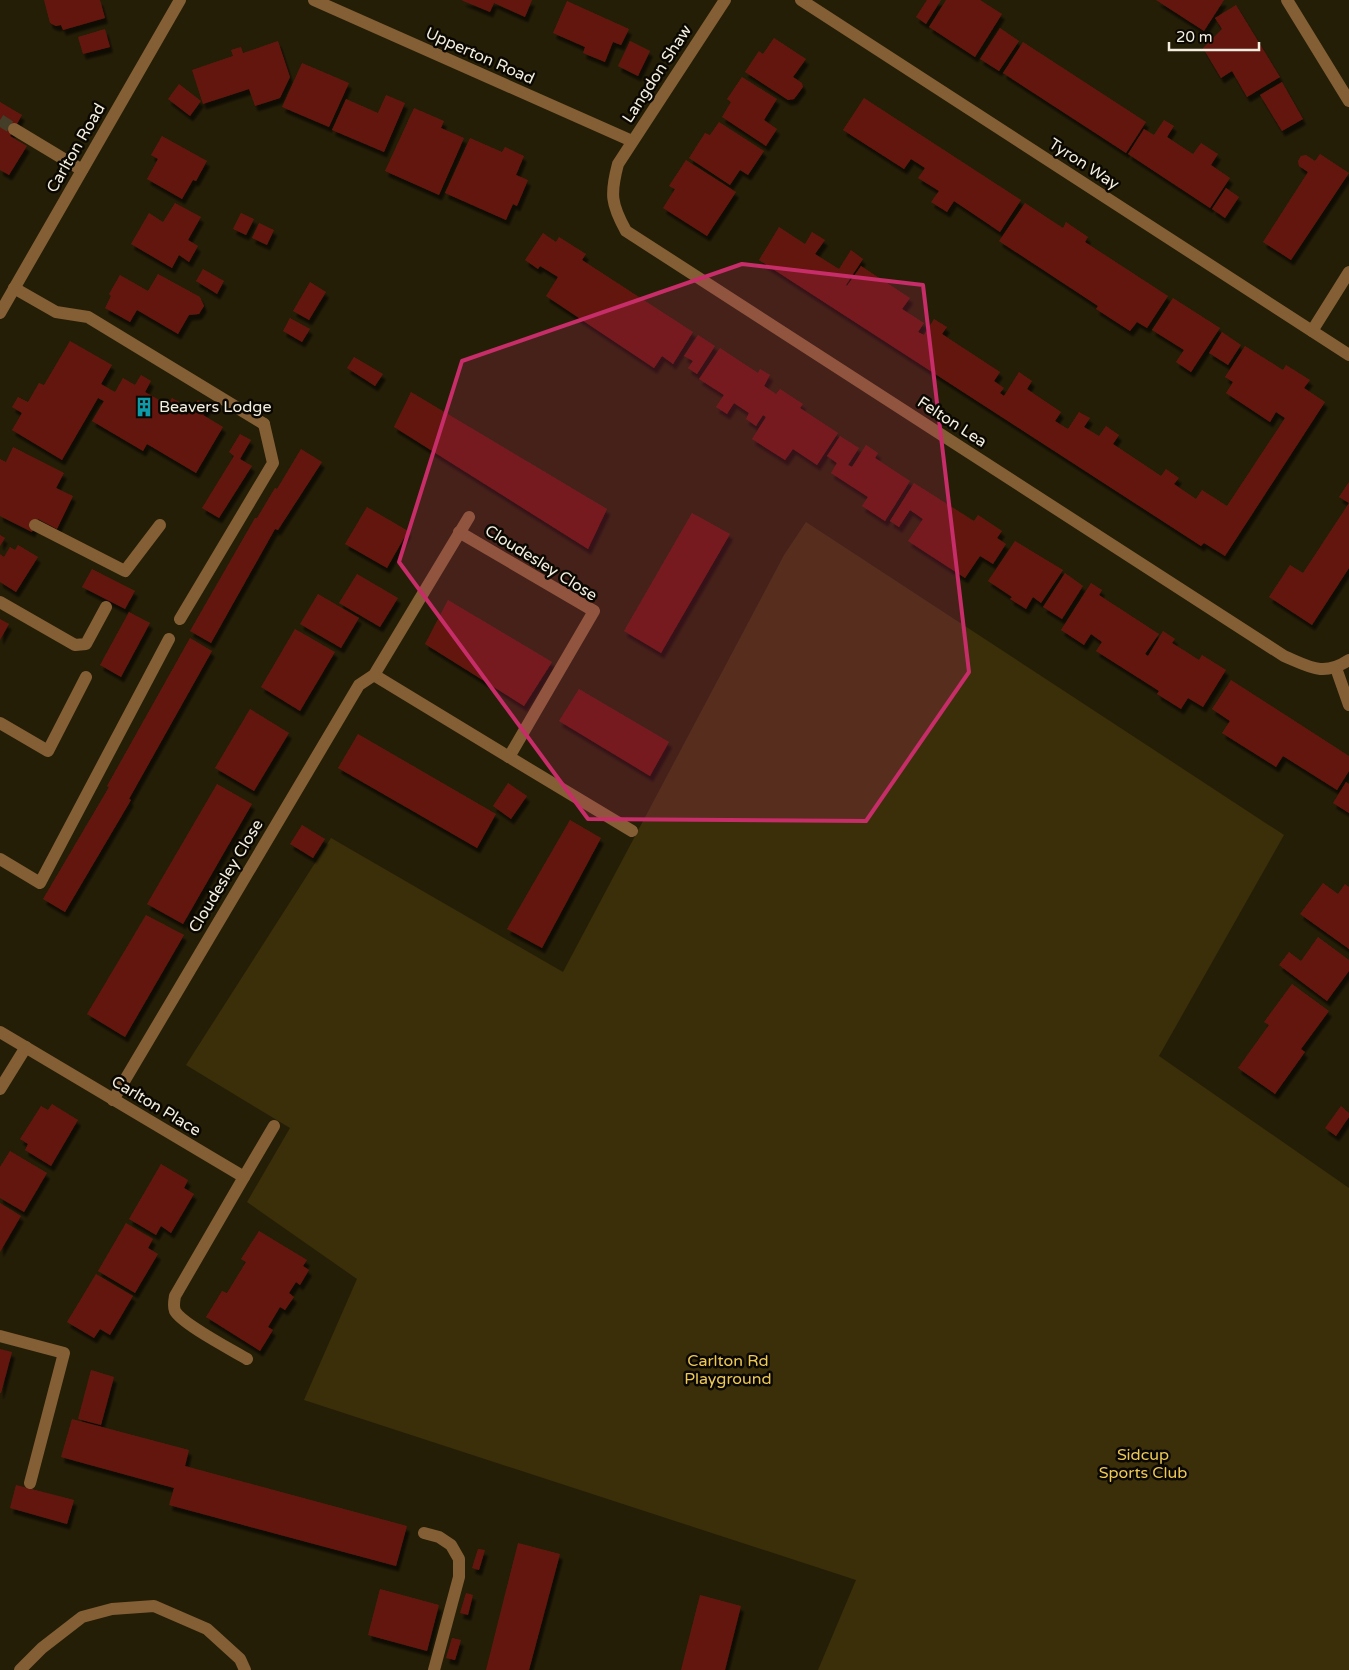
<svg xmlns="http://www.w3.org/2000/svg" width="1349" height="1670" font-family="'Varela Round',sans-serif">
	<style>
		.green { fill: #3b2f0a }
		.building { fill: #621910; filter: url(#shadow) }
		.lines { fill: none; stroke-linecap: round; stroke-linejoin: round }
		.street-tunnel { stroke: #443d28; stroke-width: 12; stroke-dasharray: 12 6; stroke-linecap: butt }
		.lane { stroke: #845f35; stroke-width: 12 }
		.street { stroke: #845f35; stroke-width: 12 }
		.marked { fill: #c72d68; fill-opacity: 0.2; stroke: #c72d68; stroke-width: 4; stroke-linejoin: round }
		.labels { text-anchor: middle; dominant-baseline: central; stroke-width: 5; stroke-linejoin: round; paint-order: stroke }
		.street-label { font-size: 16px; fill: #f3eee0; stroke: #0b0802 }
		.poi-label { font-size: 16px; fill: #f3eee0; stroke: #0b0802; text-anchor: start }
		.park-label { font-size: 16px; fill: #eec958; stroke: #0b0802 }
	</style>
	<defs>
		<filter id="shadow"><feDropShadow dx="3" dy="5.5" stdDeviation="1" flood-color="#0009"/></filter>
	</defs>
	<rect width="100%" height="100%" fill="#251e07"/>
	<!-- green -->
	<polygon class="green" points="806,522 1284,835 1159,1056 1349,1188 1349,1670 818,1670 856,1580 304,1400 357,1279 247,1202 290,1128 186,1065 331,838 563,972 784,555"/>
	<!-- building -->
	<g class="building">
		<polygon points="44,0 100,0 105,18 63,30 61,25 56,26 50,23"/>
		<polygon points="461,0 532,0 525,17 494,3 490,12"/>
		<polygon points="927,0 941,0 926,24 916,17"/>
		<polygon points="946,0 980,0 1002,14 975,57 929,27"/>
		<polygon points="1156,0 1224,0 1204,31"/>
		<polygon points="567,1 629,29 621,45 613,42 605,62 583,53 585,47 553,33"/>
		<polygon points="1236,5 1280,77 1247,97 1232,71 1221,78 1203,48 1222,29 1215,18"/>
		<polygon points="1000,28 1019,41 999,71 980,59"/>
		<polygon points="105,29 110,47 83,54 78,37"/>
		<polygon points="774,38 806,59 793,77 802,83 803,87 794,99 788,100 745,72 759,51 763,54"/>
		<polygon points="278,41 290,77 280,98 255,106 249,89 203,104 192,70 233,56 231,50 241,47 243,53"/>
		<polygon points="630,41 650,51 638,76 618,66"/>
		<polygon points="1023,42 1146,122 1126,153 1003,73"/>
		<polygon points="302,63 349,83 329,127 282,107"/>
		<polygon points="742,77 777,99 764,120 777,129 766,146 722,117 731,102 727,99"/>
		<polygon points="1282,82 1303,119 1282,131 1260,95"/>
		<polygon points="179,84 201,101 190,116 168,99"/>
		<polygon points="386,95 405,103 384,152 332,130 346,99 378,113"/>
		<polygon points="864,98 1021,200 1000,232 954,201 947,212 931,202 939,191 918,178 925,168 911,159 904,169 843,130"/>
		<polygon points="0,102 22,115 10,136 27,146 9,175 0,170"/>
		<polygon points="414,108 444,121 441,128 464,138 439,195 385,171"/>
		<polygon points="1164,120 1174,126 1167,137 1193,154 1201,143 1218,154 1211,165 1230,178 1210,208 1128,154 1144,129 1154,135"/>
		<polygon points="719,122 764,151 748,175 740,170 730,185 689,158 705,133 710,135"/>
		<polygon points="162,136 207,161 196,181 193,180 182,199 147,179 158,159 151,155"/>
		<polygon points="470,138 502,152 505,147 524,156 516,175 528,180 517,206 513,204 506,220 445,193"/>
		<polygon points="1320,154 1349,173 1291,260 1263,242 1308,172 1299,166 1298,161 1301,156 1306,155 1315,161"/>
		<polygon points="686,160 736,192 707,236 663,208 675,189 669,186"/>
		<polygon points="1226,188 1239,197 1225,218 1212,209"/>
		<polygon points="175,203 201,217 188,240 198,246 189,262 179,255 172,268 131,244 149,213 163,222"/>
		<polygon points="1025,203 1063,228 1066,222 1088,237 1085,242 1168,296 1147,328 1137,322 1130,331 1096,309 1098,306 999,241"/>
		<polygon points="241,213 254,219 246,235 233,229"/>
		<polygon points="259,223 274,230 267,245 252,238"/>
		<polygon points="779,227 805,244 812,232 825,240 815,254 839,269 851,250 863,259 846,285 847,286 861,266 910,298 902,309 924,323 918,332 924,335 934,319 947,327 942,334 1000,372 994,381 1004,388 1000,393 1004,396 1019,372 1032,381 1027,389 1061,412 1055,421 1068,429 1079,412 1090,418 1084,427 1099,436 1106,426 1119,435 1113,444 1161,476 1166,469 1179,478 1174,484 1196,499 1202,490 1227,506 1285,418 1276,412 1270,422 1226,393 1233,382 1225,377 1245,346 1283,370 1286,365 1310,380 1304,388 1325,402 1225,556 1204,543 1201,546 759,260"/>
		<polygon points="543,233 556,242 559,237 586,254 582,260 693,332 673,364 662,356 654,368 546,296 558,277 540,266 538,269 525,260"/>
		<polygon points="203,269 224,281 217,294 196,281"/>
		<polygon points="158,274 200,297 204,306 199,314 189,315 178,334 137,310 130,322 105,308 111,296 109,294 120,275 148,291"/>
		<polygon points="310,282 326,292 309,320 293,311"/>
		<polygon points="1173,298 1220,328 1191,372 1176,362 1184,350 1152,330"/>
		<polygon points="290,318 310,329 302,342 283,331"/>
		<polygon points="1222,332 1241,345 1228,365 1209,353"/>
		<polygon points="698,335 715,346 697,374 688,368 693,361 684,356"/>
		<polygon points="70,341 112,365 101,384 115,392 123,378 135,385 141,375 151,381 145,392 168,405 172,398 192,409 198,400 209,406 203,415 223,427 196,473 147,444 143,451 92,421 104,401 98,398 62,460 12,430 22,413 12,407 18,397 28,402 39,383 44,385"/>
		<polygon points="720,348 758,373 760,369 770,375 764,386 776,394 780,389 803,404 800,408 838,433 817,465 793,449 785,460 752,439 766,417 763,415 756,426 746,419 749,413 734,403 727,414 716,407 724,395 699,379"/>
		<polygon points="354,357 383,374 375,386 347,368"/>
		<polygon points="411,392 607,509 588,549 394,427"/>
		<polygon points="240,434 251,440 240,459 252,466 219,518 202,508 234,456 229,452"/>
		<polygon points="840,436 859,448 848,465 852,467 866,445 878,453 875,458 910,481 885,521 862,506 868,497 831,473 837,463 827,456"/>
		<polygon points="13,447 64,473 56,488 73,496 57,529 38,519 32,532 0,516 0,459 6,462"/>
		<polygon points="301,449 322,462 278,530 275,529 211,643 190,631 255,518 257,518 275,488 277,489"/>
		<polygon points="1349,482 1349,568 1312,625 1269,597 1290,565 1303,573 1349,503 1339,497"/>
		<polygon points="914,483 974,521 978,515 1002,531 997,538 1006,544 993,564 980,556 965,578 908,541 923,519 910,510 899,527 890,521"/>
		<polygon points="367,507 408,531 387,568 345,544"/>
		<polygon points="692,513 730,534 661,653 624,631"/>
		<polygon points="0,535 5,538 0,546"/>
		<polygon points="1015,541 1063,570 1041,603 1033,597 1026,609 1010,599 1012,597 988,581"/>
		<polygon points="18,545 38,557 16,592 0,582 0,554 4,557 10,547 15,550"/>
		<polygon points="92,569 135,591 125,609 82,587"/>
		<polygon points="1065,573 1083,586 1062,619 1043,607"/>
		<polygon points="357,574 398,598 380,627 339,603"/>
		<polygon points="1091,583 1102,590 1099,595 1159,634 1145,654 1148,656 1163,631 1175,639 1172,643 1185,651 1199,660 1202,655 1226,670 1203,707 1188,698 1181,709 1157,694 1159,691 1096,651 1102,642 1091,634 1084,645 1061,630"/>
		<polygon points="318,594 359,618 341,648 300,624"/>
		<polygon points="448,600 552,662 524,706 425,644"/>
		<polygon points="129,612 150,623 121,677 100,665"/>
		<polygon points="0,619 9,624 0,640"/>
		<polygon points="295,629 335,652 300,711 261,687"/>
		<polygon points="190,638 212,651 129,799 131,800 65,912 43,899 109,787 107,786"/>
		<polygon points="1231,680 1349,756 1349,771 1337,790 1283,756 1276,767 1222,733 1230,721 1212,709"/>
		<polygon points="579,689 669,742 650,776 559,721"/>
		<polygon points="250,709 289,733 254,791 215,768"/>
		<polygon points="358,734 496,814 477,848 338,768"/>
		<polygon points="1346,782 1349,784 1349,813 1333,803"/>
		<polygon points="508,783 527,796 511,819 493,806"/>
		<polygon points="217,784 252,804 183,924 147,904"/>
		<polygon points="570,820 601,838 542,948 507,929"/>
		<polygon points="302,825 325,839 313,858 290,844"/>
		<polygon points="1323,883 1338,894 1345,884 1349,887 1349,949 1300,914"/>
		<polygon points="146,915 184,935 125,1037 87,1014"/>
		<polygon points="1318,937 1349,960 1349,971 1327,1001 1279,965 1289,952 1301,961"/>
		<polygon points="1292,984 1329,1011 1301,1049 1305,1052 1275,1094 1238,1068 1269,1025 1264,1022"/>
		<polygon points="52,1104 78,1120 51,1166 25,1150 28,1144 20,1139 41,1106 48,1110"/>
		<polygon points="1341,1106 1349,1113 1349,1117 1336,1136 1325,1128"/>
		<polygon points="10,1151 47,1173 24,1212 0,1198 0,1167"/>
		<polygon points="161,1164 188,1180 184,1188 194,1194 171,1233 161,1226 156,1235 129,1219"/>
		<polygon points="0,1203 21,1216 0,1252"/>
		<polygon points="126,1223 153,1239 148,1248 158,1254 135,1293 98,1271"/>
		<polygon points="259,1231 307,1260 303,1266 309,1270 300,1285 296,1282 289,1293 294,1297 285,1310 280,1307 268,1327 273,1330 260,1351 206,1317 222,1291 227,1293 246,1262 241,1259"/>
		<polygon points="96,1274 133,1296 110,1335 100,1329 94,1338 67,1322"/>
		<polygon points="0,1349 12,1352 1,1393 0,1393"/>
		<polygon points="91,1370 114,1377 101,1425 78,1419"/>
		<polygon points="72,1419 189,1450 185,1466 407,1526 396,1566 169,1505 174,1488 61,1457"/>
		<polygon points="16,1485 74,1500 67,1524 10,1508"/>
		<polygon points="518,1543 560,1554 529,1670 486,1670"/>
		<polygon points="478,1549 485,1550 479,1570 472,1568"/>
		<polygon points="380,1589 439,1605 427,1651 368,1635"/>
		<polygon points="466,1593 473,1595 468,1615 460,1613"/>
		<polygon points="700,1595 741,1606 725,1670 681,1670"/>
		<polygon points="452,1638 461,1640 455,1660 446,1658"/>
	</g>
	<g class="lines">
		<!-- street-tunnel -->
		<polyline class="street-tunnel" points="0,120 14,129"/>
		<!-- lane -->
		<g class="lane">
			<polyline points="35,525 125,571 160,525"/>
			<polyline points="0,602 75,645 86,644 106,607"/>
			<polyline points="180,619 273,463 264,424"/>
			<polyline points="1336,668 1349,705"/>
			<polyline points="0,723 48,751 86,677"/>
			<polyline points="0,859 40,883 169,639"/>
			<polyline points="0,1336 64,1353 30,1483"/>
			<polyline points="424,1533 439,1537 451,1545 459,1559 459,1577 434,1670"/>
		</g>
		<!-- street -->
		<g class="street">
			<polyline points="314,0 632,141"/>
			<path d="M725 0 618 164C610 194 611 204 626 231L1284 656C1310 667 1323 677 1349 660"/>
			<polyline points="801,0 1349,355"/>
			<polyline points="1287,0 1349,101"/>
			<polyline points="14,129 82,170"/>
			<polyline points="14,288 56,312 88,317 264,424"/>
			<polyline points="0,313 180,0"/>
			<polyline points="1312,331 1349,272"/>
			<polyline points="459,532 594,611 509,757 632,831"/>
			<polyline points="374,675 509,757"/>
			<polyline points="0,1032 244,1177 274,1126"/>
			<polyline points="0,1089 26,1047"/>
			<polyline points="113,1100 359,685 374,675 469,517"/>
			<path d="M244 1177 175 1296C174 1302 173 1306 175 1311 182 1324 232 1350 247 1359"/>
			<polyline points="20,1670 42,1648 82,1617 112,1609 154,1606 207,1629 240,1659 245,1670"/>
		</g>
	</g>
	<!-- marked area -->
	<path class="marked" d="M742 264 923 285 969 672 866 821 588 819 399 562 462 361Z"/>
	<!-- icons -->
	<defs>
		<symbol id="building-bare" viewBox="-9 -9 18 18"><path d="M-4-6H4V6H1V3H-1V6H-4ZM-2.5-4.3h1.7v1.8h-1.7ZM.8-4.3h1.7v1.8H.8ZM-2.5-1h1.7V.8h-1.7ZM.8-1h1.7V.8H.8Z" fill="#0f9aa8" stroke="#0b0802" stroke-width="2.5" paint-order="stroke"/></symbol>
	</defs>
	<g fill-rule="evenodd">
		<use href="#building-bare" x="130" y="393" width="28" height="28"/>
	</g>
	<g class="labels">
		<!-- street labels -->
		<g class="street-label">
			<text transform="translate(480 56) rotate(24)">Upperton Road</text>
			<text transform="translate(657 74) rotate(-57)">Langdon Shaw</text>
			<text transform="translate(76 148) rotate(-60)">Carlton Road</text>
			<text transform="translate(1084 164) rotate(33)">Tyron Way</text>
			<text transform="translate(952 422) rotate(33)">Felton Lea</text>
			<text transform="translate(541 563) rotate(32)">Cloudesley Close</text>
			<text transform="translate(226 876) rotate(-59)">Cloudesley Close</text>
			<text transform="translate(156 1106) rotate(31)">Carlton Place</text>
		</g>
		<!-- poi labels -->
		<g class="poi-label">
			<text x="159" y="407">Beavers Lodge</text>
		</g>
		<!-- park labels -->
		<g class="park-label">
			<text x="728" y="1361">Carlton Rd<tspan x="728" dy="18">Playground</tspan></text>
			<text x="1143" y="1455">Sidcup<tspan x="1143" dy="18">Sports Club</tspan></text>
		</g>
	</g>
	<!-- scale -->
	<path d="M1169 42v8h90v-8" fill="none" stroke="#f3eee0" stroke-width="2.5"/>
	<text x="1176" y="42" font-size="15" fill="#f3eee0" stroke="#0b0802" stroke-width="4" paint-order="stroke">20 m</text>
</svg>
